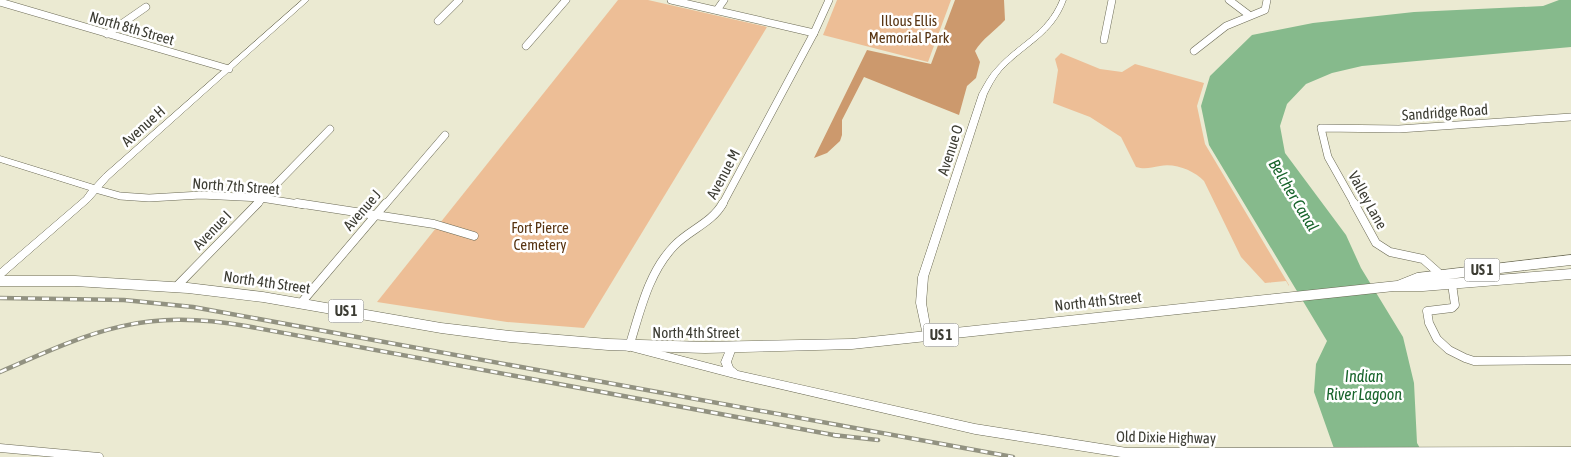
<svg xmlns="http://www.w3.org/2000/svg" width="1571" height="457" font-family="'Asap Condensed',sans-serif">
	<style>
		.green { fill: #edbe96 }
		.forest { fill: #cc996d }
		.water { fill: #86ba8c }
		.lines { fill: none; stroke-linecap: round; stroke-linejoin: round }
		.minor-far1-casing { stroke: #6a6954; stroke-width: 8 }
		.minor-casing { stroke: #6a6954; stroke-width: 9 }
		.tertiary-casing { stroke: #6a6954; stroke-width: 1 }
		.primary-casing { stroke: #6a6954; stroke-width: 1 }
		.minor-far1 { stroke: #fff; stroke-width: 7 }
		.minor { stroke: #fff; stroke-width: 8 }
		.tertiary { fill: #fff; fill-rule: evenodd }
		.primary { fill: #fff; fill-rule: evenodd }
		.rail-casing { stroke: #929281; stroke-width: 4.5 }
		.rail { stroke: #fff; stroke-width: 2.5; stroke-dasharray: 7; stroke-linecap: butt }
		.labels { text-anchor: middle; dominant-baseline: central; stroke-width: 5; stroke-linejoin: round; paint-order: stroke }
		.shield { fill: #fff; stroke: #767670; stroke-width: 1 }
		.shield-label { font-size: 14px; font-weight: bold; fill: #3c3c33 }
		.park-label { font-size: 15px; fill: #583513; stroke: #fff }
		.street-label { font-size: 15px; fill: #3c3c33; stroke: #fff }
		.water-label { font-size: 16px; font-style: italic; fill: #17642b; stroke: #fff }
	</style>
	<rect width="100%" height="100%" fill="#ebead2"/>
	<!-- green -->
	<g class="green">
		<polygon points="618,0 648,0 767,27 584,328 507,322 377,302"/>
		<polygon points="837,0 951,0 928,62 823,35"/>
		<path d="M1061 53 1100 69 1122 72 1135 64 1204 83 1197 106 1205 144 1289 285V286L1286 281 1265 283 1241 257 1204 181C1194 171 1176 163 1160 166 1151 167 1146 170 1136 167L1121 137 1090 117 1053 103 1058 70 1055 59Z"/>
	</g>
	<!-- forest -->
	<path class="forest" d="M955 0H1004L1005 20C995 31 982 39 975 51L980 62 976 78 967 86 959 115 864 77 842 120V135L840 141 827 153 814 158 867 50 931 64Z"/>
	<!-- water -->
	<polygon class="water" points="1559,0 1571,0 1571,47 1362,66 1332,73 1306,84 1287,104 1280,126 1285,153 1346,235 1361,268 1403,337 1414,383 1417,443 1425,457 1337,457 1314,392 1316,364 1327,341 1209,145 1201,106 1210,76 1252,35 1313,23 1414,12 1543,6"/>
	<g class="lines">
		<defs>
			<g id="minor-far1">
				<polyline points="671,0 814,33"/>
				<polyline points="1229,0 1249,15"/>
				<polyline points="0,2 229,69"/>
				<polyline points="717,10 724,0"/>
				<polyline points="438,21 459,0"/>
				<polyline points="107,34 146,7"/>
				<polyline points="1104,40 1112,0"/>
				<polyline points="526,46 566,0"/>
				<polyline points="1194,51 1226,26 1265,10 1267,0"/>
				<polyline points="95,189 120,196 149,198 201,195 261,198 305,205"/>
				<polyline points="256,205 330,129"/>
				<polyline points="385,205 445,135"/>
				<polyline points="722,205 814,33 829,0"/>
				<polyline points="1355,205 1328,157 1321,128 1399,129 1571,117"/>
			</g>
			<g id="minor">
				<polyline points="297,203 434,224 474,236"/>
				<polyline points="1354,203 1376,243 1390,252 1423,259 1441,275"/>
				<polyline points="1452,284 1455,305 1452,308 1427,311 1429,323 1437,339 1449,350 1465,358 1474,361 1571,360"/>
				<polyline points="177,286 258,203"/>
				<polyline points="301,303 386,203"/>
				<path d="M629 347C640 312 648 273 674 246 689 230 712 223 723 203"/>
				<polyline points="0,448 99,457"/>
			</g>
			<g id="tertiary">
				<polygon points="302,0 309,0 109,179 90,201 3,277 0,278 0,269 84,197 89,190 0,162 0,156 94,185 103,175"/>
				<path d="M1060 0H1066C1053 36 1026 44 1001 71 995 78 991 86 987 94L928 277 926 303 932 337 930 340 927 341 924 340 916 303 918 277 979 94C984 85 989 75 996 68 1019 42 1046 34 1060 0Z"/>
				<polygon points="634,344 723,367 721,362 728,345 731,344 734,345 736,348 731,362 733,367 738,371 975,424 1127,448 1571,447 1571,457 1121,457 975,434 738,379 631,351 629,348 631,345"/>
			</g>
			<polygon id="primary" points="1571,255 1571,265 1448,279 1571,269 1571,279 1423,291 1394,291 852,349 705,353 608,350 510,342 441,333 263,302 188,293 75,286 0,286 0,276 75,276 188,283 263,292 441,323 510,331 608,339 705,342 852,339 1397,281 1417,273"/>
		</defs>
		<!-- minor-far1 casing -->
		<use href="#minor-far1" class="minor-far1-casing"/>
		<!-- minor casing -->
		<use href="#minor" class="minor-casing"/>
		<!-- tertiary casing -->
		<use href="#tertiary" class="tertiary-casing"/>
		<!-- primary casing -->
		<use href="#primary" class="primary-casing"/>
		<!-- minor-far1 -->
		<use href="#minor-far1" class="minor-far1"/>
		<!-- minor -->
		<use href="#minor" class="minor"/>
		<!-- tertiary -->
		<use href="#tertiary" class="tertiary"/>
		<!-- primary -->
		<use href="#primary" class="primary"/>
		<defs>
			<g id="rail">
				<polyline points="0,298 124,300 193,307 1013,457"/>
				<path d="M0 372C93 331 142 308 246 326L839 436"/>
				<polyline points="833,435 878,440"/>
			</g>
		</defs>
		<!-- rail casing -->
		<use href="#rail" class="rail-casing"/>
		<!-- rail -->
		<use href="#rail" class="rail"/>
	</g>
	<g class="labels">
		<!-- shield labels -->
		<g class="shield">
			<rect x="1464.5" y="258.5" width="35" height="23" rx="4"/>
			<rect x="328.5" y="299.5" width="35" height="23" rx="4"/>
			<rect x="923.5" y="323.5" width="35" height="23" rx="4"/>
		</g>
		<g class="shield-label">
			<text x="1482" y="270">US 1</text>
			<text x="346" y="311">US 1</text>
			<text x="941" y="335">US 1</text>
		</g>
		<!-- park labels -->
		<g class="park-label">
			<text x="909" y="20">Illous Ellis<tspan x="909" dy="17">Memorial Park</tspan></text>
			<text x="540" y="227">Fort Pierce<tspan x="540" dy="17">Cemetery</tspan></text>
		</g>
		<!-- street labels -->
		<g class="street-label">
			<text transform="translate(132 28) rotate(16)">North 8th Street</text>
			<text transform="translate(1445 112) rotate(-4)">Sandridge Road</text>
			<text transform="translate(143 126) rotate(-42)">Avenue H</text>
			<text transform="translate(950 150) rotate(-72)">Avenue O</text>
			<text transform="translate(723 174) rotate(-62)">Avenue M</text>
			<text transform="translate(236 186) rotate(4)">North 7th Street</text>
			<text transform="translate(1368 200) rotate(61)">Valley Lane</text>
			<text transform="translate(362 210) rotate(-49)">Avenue J</text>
			<text transform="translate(212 230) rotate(-46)">Avenue I</text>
			<text transform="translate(267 282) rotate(8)">North 4th Street</text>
			<text transform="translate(1098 301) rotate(-6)">North 4th Street</text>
			<text x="696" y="332">North 4th Street</text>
			<text transform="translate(1166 437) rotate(1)">Old Dixie Highway</text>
		</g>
		<!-- water labels -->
		<g class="water-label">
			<text transform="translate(1294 195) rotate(59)">Belcher Canal</text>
			<text x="1364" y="376">Indian<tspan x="1364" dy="18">River Lagoon</tspan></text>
		</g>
	</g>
</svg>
